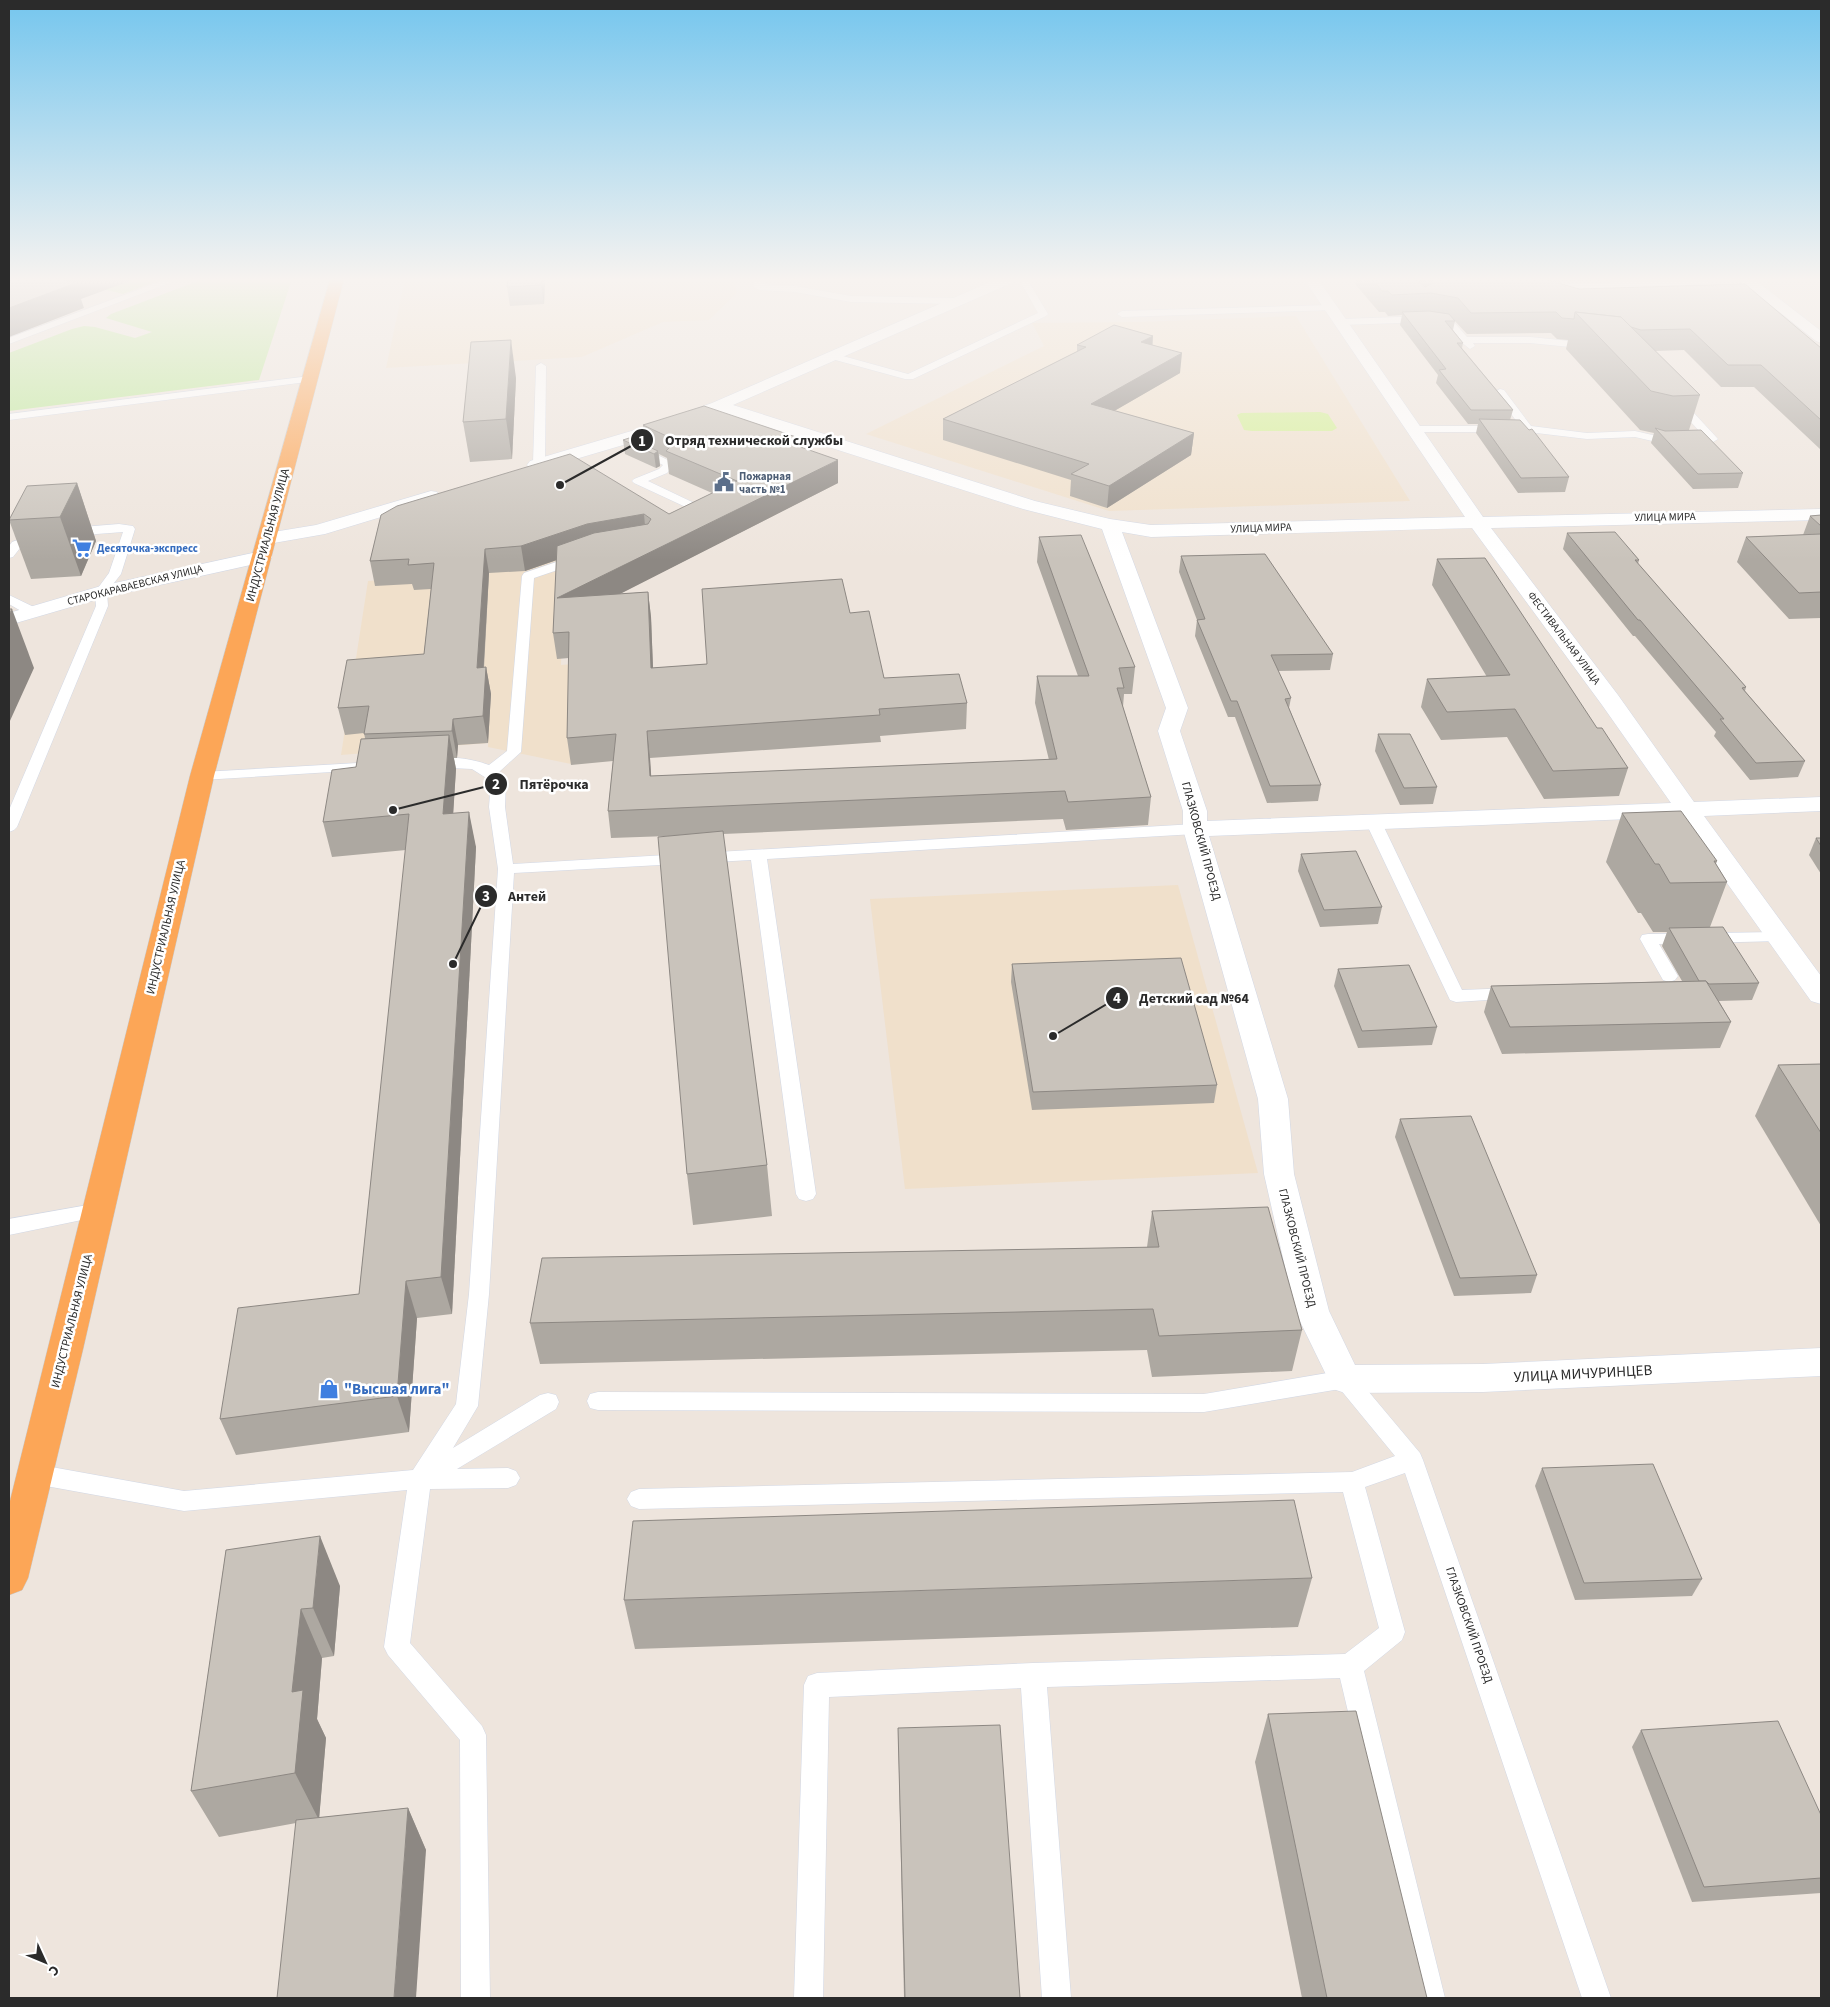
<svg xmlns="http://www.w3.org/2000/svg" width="1830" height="2007" font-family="'Source Sans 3',sans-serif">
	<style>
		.education { fill: #f0e0cb }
		.green { fill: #bce896 }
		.pitch { fill: #d3f091 }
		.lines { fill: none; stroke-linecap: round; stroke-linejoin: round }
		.service-casing { stroke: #d2d8e5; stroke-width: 1 }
		.minor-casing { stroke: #d2d8e5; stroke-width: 1 }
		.trunk-casing { stroke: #c8c8c8; stroke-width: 1 }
		.service { fill: #fff; fill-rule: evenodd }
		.minor { fill: #fff; fill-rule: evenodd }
		.trunk { fill: #fca657; fill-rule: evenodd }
		.wall { fill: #ada8a1 }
		.shaded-wall { fill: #8d8883 }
		.building { fill: #c9c3bb; stroke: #8d8883 }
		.labels { text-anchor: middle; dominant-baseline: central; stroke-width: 5; stroke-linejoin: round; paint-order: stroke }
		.far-service-label { font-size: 11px; font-weight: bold; fill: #4e5e75; stroke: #fff; text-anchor: start }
		.far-street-label { font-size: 11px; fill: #2b2b2b; stroke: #fff }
		.far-shop-label { font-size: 11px; font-weight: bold; fill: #366cbe; stroke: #fff; text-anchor: start }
		.street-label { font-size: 12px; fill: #2b2b2b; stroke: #fff }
		.near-street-label { font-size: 15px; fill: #2b2b2b; stroke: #fff }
		.near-shop-label { font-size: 15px; font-weight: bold; fill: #366cbe; stroke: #fff; text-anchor: start }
		.leader { fill: none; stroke: #2b2b2b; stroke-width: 2 }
		.callout-dot { fill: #2b2b2b; stroke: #fff; stroke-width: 2 }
		.mark-label { font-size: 15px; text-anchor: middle; font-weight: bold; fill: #fff }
		.callout-label { font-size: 14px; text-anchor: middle; font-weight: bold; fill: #2b2b2b; stroke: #fff; stroke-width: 5; stroke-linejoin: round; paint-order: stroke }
	</style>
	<rect width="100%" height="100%" fill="#eee5dd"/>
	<!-- education -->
	<g class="education">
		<polygon points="405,279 734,279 737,293 709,320 663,322 582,357 386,368"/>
		<polygon points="1296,316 1410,501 1109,511 866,434 1044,346 1032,323 1139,322"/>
		<polygon points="618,505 563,577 561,665 573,664 571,764 488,747 488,743 341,755 368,581 435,576"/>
		<polygon points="1178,885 1258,1173 905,1189 870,899"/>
	</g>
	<!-- green -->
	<g class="green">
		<polygon points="117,279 163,279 123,294 95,287"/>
		<polygon points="203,279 292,279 259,380 9,411 9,353 72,329 84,326 95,327 135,338 152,332 106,318 111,314"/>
	</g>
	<!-- pitch -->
	<polygon class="pitch" points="1320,412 1328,414 1337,428 1332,431 1252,431 1244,430 1237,415 1241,413"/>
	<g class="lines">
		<defs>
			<g id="service">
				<polygon points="167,279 180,279 9,344 9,338"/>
				<polygon points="752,279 761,279 763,284 795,286 851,296 956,298 961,301 956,304 851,302 795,292 759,290 754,287"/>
				<polygon points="1019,279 1027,279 1048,314 1046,316 913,379 905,379 828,358 827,356 832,353 908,374 1038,313"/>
				<polygon points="1691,279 1709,279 1711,281 1706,284 1548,291 1543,288 1548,285"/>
				<polygon points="1331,305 1336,308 1334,310 1122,317 1117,314 1122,311"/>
				<polygon points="1427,316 1453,321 1467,337 1530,337 1590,343 1595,346 1590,349 1530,343 1473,343 1475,346 1470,349 1461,342 1447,325 1427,322 1342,325 1337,322 1342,319"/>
				<polygon points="541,363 546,366 545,464 539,467 533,464 536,366"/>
				<polygon points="310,376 315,379 314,381 9,420 9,414"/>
				<polygon points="1500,389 1504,390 1531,426 1587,433 1635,431 1661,437 1704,436 1672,402 1671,400 1676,397 1680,398 1718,439 1713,442 1661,443 1635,437 1587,439 1528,432 1415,432 1410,429 1415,426 1520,426 1495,392"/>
				<polygon points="639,446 676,464 667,473 648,481 711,511 713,513 711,515 703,515 634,483 632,481 634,479 659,469 663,465 635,451 633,449 635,447"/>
				<polygon points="119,524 133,526 135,529 121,574 107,592 108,606 17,827 14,830 9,832 9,810 96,606 95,592 109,573 123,532 70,536 64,532 70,528"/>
				<polygon points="40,532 44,533 46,536 44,539 20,548 13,557 9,558 9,546 12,542"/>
				<path d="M577 555 581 556 583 559 581 562 534 578 521 752 499 772 506 780 505 807 513 864 1195 824 1200 826 1203 829 1200 832 1195 834 767 859 816 1194 813 1199 806 1201 799 1199 796 1194 751 860 514 873 489 1294 478 1406 453 1448 540 1395 548 1393 556 1395 559 1402 556 1409 457 1469 508 1468 516 1471 520 1478 516 1485 508 1488 430 1489 410 1643 482 1726 486 1735 490 1998H461L460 1740 388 1655 384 1647 407 1490 184 1511 35 1484 27 1481 23 1474 27 1467 35 1464 184 1491 413 1470 456 1404 469 1294 498 869 489 807 491 781 472 769 431 767 426 766 424 763 426 760C446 755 470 758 489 765L507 751 522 576 524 573Z"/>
				<polygon points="9,595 38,609 39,612 38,615 28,615 9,604"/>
				<polygon points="375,762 380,763 382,766 380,769 202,780 197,779 195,776 197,773 202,772"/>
				<polygon points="1374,818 1379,820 1382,823 1462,990 1512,988 1518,990 1521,994 1518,998 1456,1002 1450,1000 1366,823 1369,820"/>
				<polygon points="1779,932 1785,933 1787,937 1785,941 1659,944 1678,976 1675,980 1669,982 1663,980 1640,939 1642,935 1648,934"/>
				<polygon points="99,1203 106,1205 109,1210 106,1215 9,1235 9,1219"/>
				<polygon points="1345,1370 1353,1373 1420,1453 1423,1460 1611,1998 1582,1998 1405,1473 1365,1487 1405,1632 1402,1640 1364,1671 1445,1998 1416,1998 1340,1678 1047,1687 1071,1998 1042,1998 1021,1688 829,1697 823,1998 794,1998 804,1685 808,1676 817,1673 1033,1663 1345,1654 1379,1628 1343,1492 639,1509 631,1506 627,1499 631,1492 639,1489 1352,1472 1395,1456 1340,1389 1204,1412 598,1410 590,1408 587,1401 590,1394 598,1392 1204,1394"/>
			</g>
			<g id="minor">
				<path d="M997 279H1016L1014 282 733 405 1035 501 1110 519 1151 525 1465 517 1304 279H1318L1483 517 1821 509V520L1491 528 1618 695 1694 802 1821 797V811L1704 816 1821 976V1004L1811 1001 1680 817 1209 836 1288 1099 1294 1174 1329 1311 1355 1365 1483 1364 1821 1348V1376L1483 1392 1345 1393 1333 1389 1295 1311 1264 1174 1258 1099 1183 829V811L1158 731 1166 708 1102 529 1023 509 719 412 667 432 542 469 536 470 530 469 527 465 530 461 655 424 712 403ZM1472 528 1602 705 1671 803 1207 821V811L1180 731 1188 708 1122 532 1151 537Z"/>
				<polygon points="1738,279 1754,279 1821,331 1821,343 1816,341"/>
				<polygon points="431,491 437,492 440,496 437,500 325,534 268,544 261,542 259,538 261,534 316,525"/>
				<polygon points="262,551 269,553 272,557 269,561 105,597 9,625 9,613 101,586"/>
			</g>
			<polygon id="trunk" points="330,279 344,279 214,776 83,1349 28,1578 22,1590 9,1595 9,1505 190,776"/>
		</defs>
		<!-- service casing -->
		<use href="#service" class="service-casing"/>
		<!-- minor casing -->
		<use href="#minor" class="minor-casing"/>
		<!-- trunk casing -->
		<use href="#trunk" class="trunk-casing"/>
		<!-- service -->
		<use href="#service" class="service"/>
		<!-- minor -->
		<use href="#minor" class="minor"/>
		<!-- trunk -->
		<use href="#trunk" class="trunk"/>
	</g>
	<!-- wall -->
	<g class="wall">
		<polygon points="545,279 544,304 510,306 507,287"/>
		<polygon points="1356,279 1653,279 1555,282 1579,289 1821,348 1821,450 1754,387 1721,387 1684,350 1655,351 1700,395 1689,430 1743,473 1738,488 1693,489 1651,443 1654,433 1640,430 1566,349 1568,340 1557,339 1551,333 1467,334 1453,319 1455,321 1453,330 1463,343 1462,348 1513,410 1510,420 1569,477 1565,492 1518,493 1476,433 1478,424 1468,424 1436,383 1438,375 1400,325 1402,315 1388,316 1385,312 1379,312 1355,284"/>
		<polygon points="1077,345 1152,345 1180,373 1114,411 1194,433 1191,455 1107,508 1070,496 1071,480 943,440 943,419 1077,352"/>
		<polygon points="516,378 512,459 470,462 463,422"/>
		<polygon points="643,425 799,438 799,446 838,483 619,594 648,592 651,617 653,668 707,664 850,613 884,678 967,703 966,729 880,736 881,742 650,758 651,776 1049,760 1035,703 1037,676 1078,676 1037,562 1039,537 1135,667 1132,694 1124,694 1123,707 1151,797 1148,825 1066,830 1063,819 723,834 767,1165 772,1216 693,1225 687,1174 668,836 611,838 608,811 613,761 571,765 567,738 569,658 557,659 553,633 557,560 525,571 489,573 484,668 486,667 491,694 488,743 458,745 457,758 454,758 456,769 453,813 476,847 452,1314 417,1318 409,1432 236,1455 220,1419 359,1294 406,850 332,857 323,822 356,767 365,738 364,733 345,735 338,708 424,654 431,589 414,590 412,584 375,586 370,561 381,515 669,514 712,493 669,474 667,458 659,454 660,466 656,468 625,454 623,440 645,445"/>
		<polygon points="77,483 96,541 81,576 31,579 9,520"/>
		<polygon points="1821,515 1821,618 1789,619 1737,562 1746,537 1803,535 1810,516"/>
		<polygon points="1567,533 1639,560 1638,564 1746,687 1745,691 1805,761 1798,777 1750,780 1714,736 1716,732 1635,636 1633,636 1563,549"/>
		<polygon points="1181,556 1333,654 1330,670 1278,671 1291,698 1289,708 1321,785 1318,801 1267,803 1235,717 1228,717 1195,636 1197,620 1179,572"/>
		<polygon points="1437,559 1597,728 1628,768 1619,796 1544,799 1507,737 1441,740 1421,707 1427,679 1487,677 1432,585"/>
		<polygon points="1378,734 1437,787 1433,804 1400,805 1375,751"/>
		<polygon points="1622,813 1717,861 1716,864 1727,882 1710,927 1759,983 1752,1000 1719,1001 1731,1022 1720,1048 1502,1054 1484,1012 1491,986 1682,981 1662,946 1667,932 1653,932 1641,913 1638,913 1606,862"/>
		<polygon points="1816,838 1821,838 1821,874 1809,855"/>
		<polygon points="1301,854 1382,907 1378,924 1320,927 1298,871"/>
		<polygon points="1012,964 1217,1085 1214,1103 1032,1110 1011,982"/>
		<polygon points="1338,969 1437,1027 1432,1045 1358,1048 1334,986"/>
		<polygon points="1821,1064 1821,1226 1755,1116 1778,1065"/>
		<polygon points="1400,1119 1537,1275 1531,1293 1454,1296 1395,1137"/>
		<polygon points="1152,1211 1302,1330 1292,1371 1152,1377 1147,1350 540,1364 530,1323 1147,1247"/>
		<polygon points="1542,1468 1702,1579 1692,1596 1575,1600 1535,1486"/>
		<polygon points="226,1550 340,1586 334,1656 322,1658 317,1719 326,1738 319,1818 408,1808 426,1850 296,1823 219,1837 191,1791"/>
		<polygon points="1312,1578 1298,1627 635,1649 624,1600"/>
		<polygon points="1268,1714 1427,1998 1302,1998 1255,1762"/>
		<polygon points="898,1728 1020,1998 904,1998"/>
		<polygon points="1641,1730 1821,1815 1821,1893 1692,1902 1632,1747"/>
	</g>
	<!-- shaded-wall -->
	<g class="shaded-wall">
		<polygon points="59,279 129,279 130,281 81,299 84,308 9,337 9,308"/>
		<polygon points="542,279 545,279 544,304 541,285"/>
		<polygon points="1153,336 1152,355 1141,342"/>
		<polygon points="511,340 516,378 512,459 506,419"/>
		<polygon points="1182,353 1180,373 1090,425 1091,404"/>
		<polygon points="1194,433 1191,455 1107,508 1109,486"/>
		<polygon points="799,438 800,461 789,443"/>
		<polygon points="658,451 660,466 656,468 654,454"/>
		<polygon points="838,460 838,483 561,624 557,598"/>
		<polygon points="77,483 96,541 81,576 60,517"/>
		<polygon points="644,514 646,538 591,548 525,571 521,546 587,524"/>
		<polygon points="485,549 489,573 482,694 477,668"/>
		<polygon points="648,592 651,617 654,694 651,668"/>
		<polygon points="12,609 34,668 9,723 9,615"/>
		<polygon points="486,667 491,694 488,743 483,716"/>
		<polygon points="453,719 458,745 457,758 452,731"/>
		<polygon points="647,731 650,758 653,803 650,776"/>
		<polygon points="449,735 456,769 451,849 443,814"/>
		<polygon points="469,812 476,847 452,1314 441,1277"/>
		<polygon points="406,1281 417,1318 409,1432 397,1396"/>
		<polygon points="320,1536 340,1586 334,1656 313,1608"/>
		<polygon points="301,1609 322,1658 317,1719 326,1738 319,1820 295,1773 292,1692"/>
		<polygon points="408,1808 426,1850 416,1998 394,1998"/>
	</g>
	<!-- building -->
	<g class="building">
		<polygon points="9,279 60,279 76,283 9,308"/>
		<polygon points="508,279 542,279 541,285 507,287"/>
		<polygon points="1372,279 1416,279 1425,287 1433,283 1430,279 1544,279 1579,289 1745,284 1821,348 1821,420 1761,365 1728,365 1690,329 1641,330 1631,327 1621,317 1575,312 1574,319 1562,318 1556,312 1471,313 1458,298 1431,293 1392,295 1388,291 1382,291"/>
		<polygon points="1429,311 1449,314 1455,321 1445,321 1463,343 1457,343 1513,410 1471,410 1439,370 1446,369 1402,312"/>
		<polygon points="1575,312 1621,317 1700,395 1673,396 1651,391"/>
		<polygon points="1114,325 1153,336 1141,342 1182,353 1091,404 1194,433 1109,486 1071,474 1089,464 943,419 1086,347 1077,345"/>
		<polygon points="511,340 506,419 463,422 471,342"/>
		<polygon points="704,406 799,438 789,443 838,460 557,598 648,592 651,668 707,664 702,589 842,579 850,613 869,611 884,678 959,674 967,703 879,709 880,715 647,731 650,776 1057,759 1037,676 1089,676 1039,537 1081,535 1135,667 1119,668 1124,688 1117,688 1151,797 1068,802 1065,791 608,811 616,734 567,738 569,632 553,633 557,546 594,533 648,524 651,519 644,514 587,524 521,546 485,549 477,668 486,667 483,716 453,719 452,731 364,734 369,706 338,708 347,660 424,654 434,563 408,565 409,559 370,561 381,515 397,506 570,454 669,514 737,481 666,451 675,442 675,440 643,425"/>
		<polygon points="1479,419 1520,420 1529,430 1532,429 1569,477 1521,478"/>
		<polygon points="1655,428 1665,431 1701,430 1743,473 1698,474"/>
		<polygon points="629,438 658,451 654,454 623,440"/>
		<polygon points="77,483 60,517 9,520 27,486"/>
		<polygon points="1821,515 1821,526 1810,516"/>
		<polygon points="1615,532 1639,560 1635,560 1746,687 1742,688 1805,761 1756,763 1720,719 1724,719 1640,620 1638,620 1567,533"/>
		<polygon points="1821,534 1821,592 1799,593 1746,537"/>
		<polygon points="1265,554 1333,654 1271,655 1291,698 1285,699 1321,785 1270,786 1237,701 1231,701 1197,620 1205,619 1181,556"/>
		<polygon points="1485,558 1597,728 1602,728 1628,768 1553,771 1515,709 1447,712 1427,679 1510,675 1437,559"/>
		<polygon points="9,609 12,609 9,615"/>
		<polygon points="1378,734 1410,734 1437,787 1404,788"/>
		<polygon points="449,735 443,814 469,812 441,1277 406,1281 397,1396 220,1419 238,1308 359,1294 409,814 323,822 332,770 356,767 361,739"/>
		<polygon points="1681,811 1717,861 1714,861 1727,882 1670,883 1659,864 1655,864 1622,813"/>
		<polygon points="723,831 767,1165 687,1174 658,837"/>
		<polygon points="1816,838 1821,838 1821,846"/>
		<polygon points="1356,851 1382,907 1324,910 1301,854"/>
		<polygon points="1723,927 1759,983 1709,984 1706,981 1699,981 1669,928"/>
		<polygon points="1181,958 1217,1085 1033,1092 1012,964"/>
		<polygon points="1409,965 1437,1027 1362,1031 1338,969"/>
		<polygon points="1706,981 1731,1022 1510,1027 1491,986"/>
		<polygon points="1821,1064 1821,1133 1778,1065"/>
		<polygon points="1471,1116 1537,1275 1460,1278 1400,1119"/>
		<polygon points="1268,1207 1302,1330 1159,1336 1153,1309 530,1323 542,1258 1159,1247 1152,1211"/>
		<polygon points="1653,1464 1702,1579 1584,1583 1542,1468"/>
		<polygon points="1294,1500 1312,1578 624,1600 633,1521"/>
		<polygon points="320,1536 313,1608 301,1609 292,1692 303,1690 295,1773 191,1791 226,1550"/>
		<polygon points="1356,1711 1427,1998 1327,1998 1268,1714"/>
		<polygon points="1778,1721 1821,1815 1821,1878 1704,1887 1641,1730"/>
		<polygon points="1000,1725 1020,1998 905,1998 898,1728"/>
		<polygon points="408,1808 394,1998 277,1998 296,1820"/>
	</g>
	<!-- sky -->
	<linearGradient id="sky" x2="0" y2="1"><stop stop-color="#75c6ee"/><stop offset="0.5" stop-color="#f7f3f0"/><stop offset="1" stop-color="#f7f3f0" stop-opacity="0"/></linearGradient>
	<rect width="1830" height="560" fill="url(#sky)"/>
	<!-- icons -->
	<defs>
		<symbol id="civic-bare" viewBox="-9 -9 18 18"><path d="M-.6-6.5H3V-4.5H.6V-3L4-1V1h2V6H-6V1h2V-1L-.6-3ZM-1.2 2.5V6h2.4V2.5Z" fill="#5c6f8a" stroke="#fff" stroke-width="2.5" paint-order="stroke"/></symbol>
		<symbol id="supermarket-bare" viewBox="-9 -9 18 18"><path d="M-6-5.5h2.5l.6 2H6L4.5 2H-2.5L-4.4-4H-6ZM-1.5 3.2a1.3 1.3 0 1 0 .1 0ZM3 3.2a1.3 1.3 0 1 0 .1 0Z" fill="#3f7fe0" stroke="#fff" stroke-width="2.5" paint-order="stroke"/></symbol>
		<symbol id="shop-bare" viewBox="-9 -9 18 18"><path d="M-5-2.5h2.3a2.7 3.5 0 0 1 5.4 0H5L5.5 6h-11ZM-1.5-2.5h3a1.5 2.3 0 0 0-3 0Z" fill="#3f7fe0" stroke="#fff" stroke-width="2.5" paint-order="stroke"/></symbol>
	</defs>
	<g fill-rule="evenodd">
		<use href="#civic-bare" x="710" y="468" width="28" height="28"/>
		<use href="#supermarket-bare" x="68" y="534" width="28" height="28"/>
		<use href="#shop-bare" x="315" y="1375" width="28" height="28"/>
	</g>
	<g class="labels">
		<!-- far-service labels -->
		<g class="far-service-label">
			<text x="739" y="476">Пожарная<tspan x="739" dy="13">часть №1</tspan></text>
		</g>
		<!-- far-street labels -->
		<g class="far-street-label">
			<text transform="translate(1665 517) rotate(-1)">УЛИЦА МИРА</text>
			<text transform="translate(1261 528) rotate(-2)">УЛИЦА МИРА</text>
			<text transform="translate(135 585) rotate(-14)">СТАРОКАРАВАЕВСКАЯ УЛИЦА</text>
			<text transform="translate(1564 638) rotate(53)">ФЕСТИВАЛЬНАЯ УЛИЦА</text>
		</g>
		<!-- far-shop labels -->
		<g class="far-shop-label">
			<text x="97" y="548">Десяточка-экспресс</text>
		</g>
		<!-- street labels -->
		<g class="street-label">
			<text transform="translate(268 535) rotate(-75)">ИНДУСТРИАЛЬНАЯ УЛИЦА</text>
			<text transform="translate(1201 841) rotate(75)">ГЛАЗКОВСКИЙ ПРОЕЗД</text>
			<text transform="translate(166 927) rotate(-77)">ИНДУСТРИАЛЬНАЯ УЛИЦА</text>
			<text transform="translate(1297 1248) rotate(76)">ГЛАЗКОВСКИЙ ПРОЕЗД</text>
			<text transform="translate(72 1321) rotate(-76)">ИНДУСТРИАЛЬНАЯ УЛИЦА</text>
			<text transform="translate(1469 1625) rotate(71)">ГЛАЗКОВСКИЙ ПРОЕЗД</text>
		</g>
		<!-- near-street labels -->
		<g class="near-street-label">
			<text transform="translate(1583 1374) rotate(-3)">УЛИЦА МИЧУРИНЦЕВ</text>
		</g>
		<!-- near-shop labels -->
		<g class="near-shop-label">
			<text x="344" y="1389">"Высшая лига"</text>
		</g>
	</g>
	<!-- callouts -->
	<path class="leader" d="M560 485L642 440M393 810L496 784M453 964L486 896M1053 1036L1117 998"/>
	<g class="callout-dot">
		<circle cx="560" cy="485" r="5"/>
		<circle cx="393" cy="810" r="5"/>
		<circle cx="453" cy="964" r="5"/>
		<circle cx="1053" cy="1036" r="5"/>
		<circle cx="642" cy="440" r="12"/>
		<circle cx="496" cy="784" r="12"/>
		<circle cx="486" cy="896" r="12"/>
		<circle cx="1117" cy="998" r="12"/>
	</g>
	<g class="mark-label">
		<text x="642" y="446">1</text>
		<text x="496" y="789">2</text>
		<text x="486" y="901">3</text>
		<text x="1117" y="1003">4</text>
	</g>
	<g class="callout-label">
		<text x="754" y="445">Отряд технической службы</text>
		<text x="554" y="789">Пятёрочка</text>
		<text x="527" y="901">Антей</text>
		<text x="1194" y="1003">Детский сад №64</text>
	</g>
	<!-- border -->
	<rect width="1830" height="2007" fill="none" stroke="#2b2b2b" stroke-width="20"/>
	<!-- north arrow -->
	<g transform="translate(45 1962) rotate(134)" stroke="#ffffff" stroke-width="4" paint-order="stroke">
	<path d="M0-4L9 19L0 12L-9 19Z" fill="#2b2b2b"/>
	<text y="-8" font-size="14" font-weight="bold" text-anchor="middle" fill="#2b2b2b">С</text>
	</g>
</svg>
